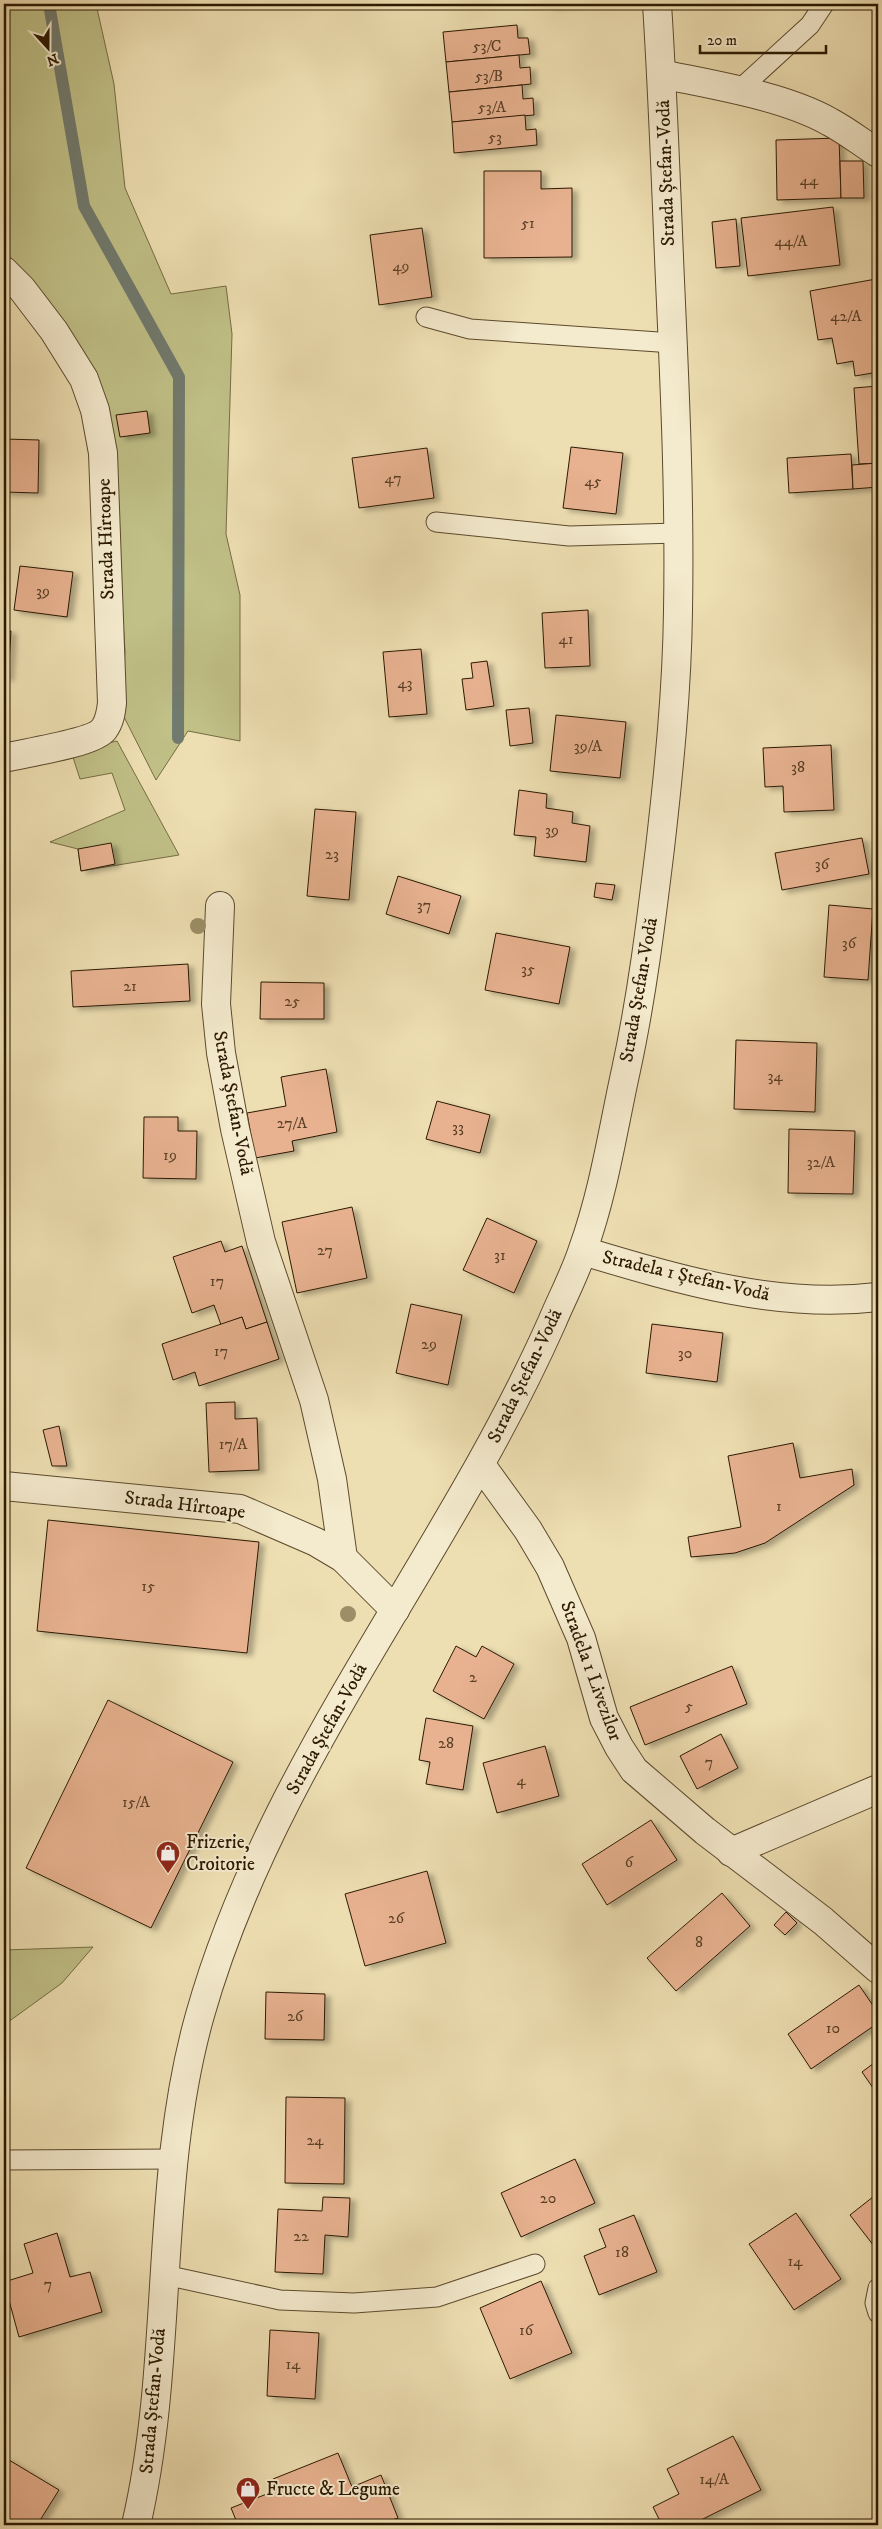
<svg xmlns="http://www.w3.org/2000/svg" width="882" height="2529" font-family="'IM FELL DW Pica',serif">
	<style>
		.green { fill: #c0c087; stroke: #766c44 }
		.lines { fill: none; stroke-linecap: round; stroke-linejoin: round }
		.stream { stroke: #717a6e; stroke-width: 12 }
		.building { fill: #e8b290; stroke: #2b1901; filter: url(#shadow) }
		.service-casing { stroke: #5c4a2d; stroke-width: 21 }
		.minor-casing { stroke: #5c4a2d; stroke-width: 30 }
		.tertiary-casing { stroke: #5c4a2d; stroke-width: 30 }
		.service { stroke: #f4eacd; stroke-width: 19 }
		.minor { stroke: #f4eacd; stroke-width: 28 }
		.tertiary { stroke: #f4eacd; stroke-width: 28 }
		.tree { fill: #9c8e67 }
		.labels { text-anchor: middle; dominant-baseline: central; stroke-width: 4; stroke-linejoin: round; paint-order: stroke }
		.number-label { font-size: 16px; fill: #5a3f25 }
		.street-label { font-size: 19px; fill: #2b1901; stroke: #f4eacd }
		.poi-label { font-size: 19px; fill: #2b1901; stroke: #f4eacd; text-anchor: start }
	</style>
	<defs>
		<filter id="shadow"><feDropShadow dx="5.5" dy="3" stdDeviation="2.5" flood-color="#0004"/></filter>
	</defs>
	<rect width="100%" height="100%" fill="#eedfb2"/>
	<filter id="stains"><feTurbulence type="fractalNoise" baseFrequency=".004" numOctaves="4"/><feColorMatrix values="0 0 0 0 .2 0 0 0 0 .09 0 0 0 0 .02 0 0 0 .5 -.17"/></filter>
	<radialGradient id="worn" r=".72"><stop offset=".6" stop-color="#630" stop-opacity="0"/><stop offset="1" stop-color="#630" stop-opacity=".3"/></radialGradient>
	<!-- green -->
	<g class="green">
		<polygon points="4,4 96,4 114,84 125,188 171,294 226,286 232,334 226,534 240,595 240,741 188,731 156,780 122,713 125,651 111,436 4,258"/>
		<polygon points="117,741 179,855 81,871 78,849 50,842 125,810 112,773 80,779 71,751"/>
		<polygon points="93,1947 62,1983 4,2025 4,1950"/>
	</g>
	<g class="lines">
		<!-- stream -->
		<polyline class="stream" points="49,4 84,206 179,377 178,738"/>
	</g>
	<!-- building -->
	<g class="building">
		<polygon points="550,4 579,4 550,6"/>
		<polygon points="517,25 518,38 528,38 530,54 446,62 443,32"/>
		<polygon points="519,55 520,68 530,67 531,84 449,92 446,62"/>
		<polygon points="522,85 523,99 533,98 534,115 452,122 449,92"/>
		<polygon points="525,115 526,130 536,129 537,145 454,153 452,122"/>
		<polygon points="839,138 841,198 777,200 776,140"/>
		<polygon points="840,161 863,161 864,198 841,198"/>
		<polygon points="484,171 541,171 541,189 572,188 572,257 484,258"/>
		<polygon points="833,207 840,265 748,276 741,218"/>
		<polygon points="736,219 740,266 716,268 712,222"/>
		<polygon points="422,228 432,297 379,305 370,235"/>
		<polygon points="876,279 878,295 878,372 855,376 853,361 837,364 832,338 818,340 810,291"/>
		<polygon points="878,386 878,463 859,464 854,388"/>
		<polygon points="147,411 150,433 120,437 116,415"/>
		<polygon points="4,439 39,440 38,493 4,492"/>
		<polygon points="571,447 623,453 616,514 563,508"/>
		<polygon points="427,448 434,498 359,508 352,458"/>
		<polygon points="851,454 853,489 789,493 787,458"/>
		<polygon points="878,463 878,487 853,489 852,465"/>
		<polygon points="20,566 73,572 67,617 14,610"/>
		<polygon points="588,610 590,666 545,668 542,613"/>
		<polygon points="4,631 11,631 8,678 4,678"/>
		<polygon points="421,649 427,714 389,717 383,652"/>
		<polygon points="487,661 494,706 466,710 462,679 473,678 471,663"/>
		<polygon points="529,708 533,743 510,746 506,710"/>
		<polygon points="556,715 626,722 620,778 550,771"/>
		<polygon points="831,745 834,810 784,812 783,786 765,787 763,748"/>
		<polygon points="519,790 547,794 546,808 573,812 572,823 590,826 586,862 534,856 536,837 514,835"/>
		<polygon points="315,809 356,812 349,900 307,896"/>
		<polygon points="862,838 869,874 782,890 775,853"/>
		<polygon points="111,843 115,864 81,871 78,849"/>
		<polygon points="398,876 461,896 449,934 386,914"/>
		<polygon points="596,883 615,885 612,900 594,897"/>
		<polygon points="829,905 873,909 868,980 824,977"/>
		<polygon points="496,933 570,947 559,1004 485,990"/>
		<polygon points="188,964 190,1001 73,1007 71,971"/>
		<polygon points="261,982 324,983 324,1019 260,1019"/>
		<polygon points="736,1040 817,1043 815,1112 734,1109"/>
		<polygon points="326,1069 337,1132 292,1141 294,1151 255,1158 247,1113 286,1106 281,1077"/>
		<polygon points="437,1101 490,1115 480,1153 426,1139"/>
		<polygon points="144,1117 178,1117 178,1131 197,1131 196,1179 143,1178"/>
		<polygon points="789,1129 855,1131 853,1194 788,1193"/>
		<polygon points="352,1207 367,1278 297,1293 282,1222"/>
		<polygon points="487,1218 537,1241 514,1293 463,1270"/>
		<polygon points="221,1241 225,1252 242,1246 267,1322 246,1329 242,1317 221,1325 214,1305 192,1313 173,1257"/>
		<polygon points="411,1304 462,1315 448,1385 396,1373"/>
		<polygon points="242,1317 246,1329 267,1322 279,1359 199,1386 195,1372 173,1380 162,1344"/>
		<polygon points="652,1324 723,1333 717,1382 646,1373"/>
		<polygon points="235,1402 235,1419 257,1418 259,1470 209,1472 206,1403"/>
		<polygon points="59,1426 67,1466 52,1466 43,1430"/>
		<polygon points="793,1443 800,1478 852,1469 854,1485 765,1543 735,1553 691,1557 688,1537 741,1527 728,1456"/>
		<polygon points="48,1520 259,1542 247,1653 37,1631"/>
		<polygon points="456,1646 476,1657 482,1646 514,1664 484,1719 433,1691"/>
		<polygon points="732,1666 747,1704 645,1745 630,1707"/>
		<polygon points="108,1700 233,1762 151,1928 26,1868"/>
		<polygon points="426,1718 473,1726 463,1790 426,1784 430,1762 419,1760"/>
		<polygon points="721,1734 738,1768 697,1789 680,1756"/>
		<polygon points="545,1746 559,1796 497,1813 483,1763"/>
		<polygon points="651,1820 677,1860 607,1905 582,1864"/>
		<polygon points="427,1871 446,1943 365,1966 345,1894"/>
		<polygon points="722,1893 750,1926 676,1991 647,1958"/>
		<polygon points="786,1912 797,1923 785,1935 774,1925"/>
		<polygon points="859,1985 878,2013 878,2023 811,2069 788,2034"/>
		<polygon points="266,1992 325,1994 324,2040 265,2039"/>
		<polygon points="878,2060 878,2095 862,2072"/>
		<polygon points="286,2097 345,2098 344,2184 285,2183"/>
		<polygon points="575,2159 595,2203 521,2237 501,2193"/>
		<polygon points="878,2193 878,2243 874,2246 850,2215"/>
		<polygon points="323,2197 350,2198 348,2237 325,2235 323,2274 275,2272 278,2209 322,2211"/>
		<polygon points="796,2213 841,2279 794,2310 749,2244"/>
		<polygon points="634,2215 657,2272 599,2295 584,2256 606,2247 599,2229"/>
		<polygon points="57,2233 70,2277 90,2272 102,2312 19,2337 4,2282 33,2273 24,2244"/>
		<polygon points="541,2281 572,2353 510,2379 480,2308"/>
		<polygon points="270,2330 319,2333 315,2399 267,2396"/>
		<polygon points="733,2436 761,2490 691,2525 662,2525 653,2507 679,2494 667,2469"/>
		<polygon points="338,2453 352,2487 381,2475 398,2518 378,2525 238,2525 231,2508 277,2490 273,2479"/>
		<polygon points="4,2457 59,2490 37,2525 4,2525"/>
	</g>
	<g class="lines">
		<defs>
			<g id="service">
				<polyline points="739,90 810,25 824,4"/>
				<polyline points="426,317 470,329 673,343"/>
				<polyline points="436,522 569,536 678,533"/>
				<polyline points="4,2160 174,2159"/>
				<polyline points="165,2275 280,2300 354,2303 437,2297 535,2264"/>
				<polyline points="878,2288 875,2303 878,2313"/>
			</g>
			<g id="minor">
				<path d="M661 74C713 85 784 96 830 122 847 131 862 143 878 153"/>
				<path d="M4 271 22 289 54 331 84 379 95 410 103 453 112 703C111 712 110 721 104 729 94 743 24 753 4 758"/>
				<polyline points="220,906 216,1004 221,1053 235,1129 261,1242 314,1400 332,1479 343,1558"/>
				<path d="M583 1251C680 1280 776 1309 878 1297"/>
				<polyline points="481,1465 528,1530 550,1567 581,1638 604,1718 619,1747 634,1770 705,1831 823,1921 878,1969"/>
				<polyline points="4,1486 240,1509 316,1542 343,1558 395,1610"/>
				<polyline points="731,1852 878,1789"/>
			</g>
			<path id="tertiary" d="M136 2525C175 2358 153 2181 200 2015 271 1763 447 1559 552 1322 562 1298 575 1274 583 1249 604 1191 613 1129 626 1070 642 996 651 922 660 848 669 769 677 690 678 611 680 501 675 391 670 281 666 188 663 96 657 4"/>
		</defs>
		<!-- service casing -->
		<use href="#service" class="service-casing"/>
		<!-- minor casing -->
		<use href="#minor" class="minor-casing"/>
		<!-- tertiary casing -->
		<use href="#tertiary" class="tertiary-casing"/>
		<!-- service -->
		<use href="#service" class="service"/>
		<!-- minor -->
		<use href="#minor" class="minor"/>
		<!-- tertiary -->
		<use href="#tertiary" class="tertiary"/>
	</g>
	<!-- trees -->
	<g class="tree">
		<circle cx="198" cy="926" r="8"/>
		<circle cx="348" cy="1614" r="8"/>
	</g>
	<!-- icons -->
	<defs>
		<symbol id="shop-pin" viewBox="-11 -11 22 30"><path d="M0 17L-7.5 6A9.5 9.5 0 1 1 7.5 6Z" fill="#8f2418" stroke="#f4eacd"/><path d="M-5-2.5h2.3a2.7 3.5 0 0 1 5.4 0H5L5.5 6h-11ZM-1.5-2.5h3a1.5 2.3 0 0 0-3 0Z" fill="#fff"/></symbol>
	</defs>
	<g fill-rule="evenodd">
		<use href="#shop-pin" x="154" y="1839" width="28" height="38"/>
		<use href="#shop-pin" x="234" y="2475" width="28" height="38"/>
	</g>
	<g class="labels">
		<!-- number labels -->
		<g class="number-label">
			<text x="487" y="46">53/C</text>
			<text x="489" y="76">53/B</text>
			<text x="492" y="107">53/A</text>
			<text x="495" y="137">53</text>
			<text x="809" y="180">44</text>
			<text x="528" y="223">51</text>
			<text x="791" y="241">44/A</text>
			<text x="401" y="266">49</text>
			<text x="846" y="316">42/A</text>
			<text x="393" y="478">47</text>
			<text x="593" y="481">45</text>
			<text x="43" y="591">39</text>
			<text x="566" y="639">41</text>
			<text x="405" y="683">43</text>
			<text x="588" y="746">39/A</text>
			<text x="798" y="767">38</text>
			<text x="552" y="830">39</text>
			<text x="332" y="854">23</text>
			<text x="822" y="864">36</text>
			<text x="424" y="905">37</text>
			<text x="849" y="943">36</text>
			<text x="528" y="969">35</text>
			<text x="130" y="986">21</text>
			<text x="292" y="1001">25</text>
			<text x="775" y="1076">34</text>
			<text x="292" y="1123">27/A</text>
			<text x="458" y="1127">33</text>
			<text x="170" y="1155">19</text>
			<text x="821" y="1162">32/A</text>
			<text x="325" y="1250">27</text>
			<text x="500" y="1255">31</text>
			<text x="217" y="1281">17</text>
			<text x="429" y="1344">29</text>
			<text x="221" y="1351">17</text>
			<text x="685" y="1353">30</text>
			<text x="233" y="1444">17/A</text>
			<text x="779" y="1506">1</text>
			<text x="148" y="1586">15</text>
			<text x="473" y="1677">2</text>
			<text x="689" y="1706">5</text>
			<text x="446" y="1743">28</text>
			<text x="709" y="1762">7</text>
			<text x="521" y="1780">4</text>
			<text x="136" y="1802">15/A</text>
			<text x="629" y="1862">6</text>
			<text x="396" y="1918">26</text>
			<text x="699" y="1942">8</text>
			<text x="295" y="2016">26</text>
			<text x="833" y="2028">10</text>
			<text x="315" y="2140">24</text>
			<text x="548" y="2198">20</text>
			<text x="301" y="2236">22</text>
			<text x="622" y="2252">18</text>
			<text x="795" y="2261">14</text>
			<text x="48" y="2284">7</text>
			<text x="526" y="2330">16</text>
			<text x="293" y="2364">14</text>
			<text x="714" y="2479">14/A</text>
		</g>
		<!-- street labels -->
		<g class="street-label">
			<text transform="translate(666 173) rotate(-92)">Strada Ștefan-Vodă</text>
			<text transform="translate(106 539) rotate(-92)">Strada Hîrtoape</text>
			<text transform="translate(639 990) rotate(-80)">Strada Ștefan-Vodă</text>
			<text transform="translate(233 1103) rotate(79)">Strada Ștefan-Vodă</text>
			<text transform="translate(686 1276) rotate(13)">Stradela 1 Ștefan-Vodă</text>
			<text transform="translate(525 1376) rotate(-64)">Strada Ștefan-Vodă</text>
			<text transform="translate(185 1505) rotate(7)">Strada Hîrtoape</text>
			<text transform="translate(591 1671) rotate(70)">Stradela 1 Livezilor</text>
			<text transform="translate(327 1729) rotate(-61)">Strada Ștefan-Vodă</text>
			<text transform="translate(153 2401) rotate(-85)">Strada Ștefan-Vodă</text>
		</g>
		<!-- poi labels -->
		<g class="poi-label">
			<text x="186" y="1842">Frizerie,<tspan x="186" dy="22">Croitorie</tspan></text>
			<text x="266" y="2489">Fructe &amp; Legume</text>
		</g>
	</g>
	<!-- margin -->
	<rect width="882" height="2529" fill="none" stroke="#eedfb2" stroke-width="20"/>
	<rect x="5" y="5" width="872" height="2519" fill="none" stroke="#2b1901" stroke-width="2.5"/>
	<rect x="10" y="10" width="862" height="2509" fill="none" stroke="#2b1901"/>
	<!-- north arrow -->
	<g transform="translate(48 48) rotate(159)" stroke="#f4eacd" stroke-width="4" paint-order="stroke">
	<path d="M0-4L9 19L0 12L-9 19Z" fill="#2b1901"/>
	<text y="-8" font-size="14" font-weight="bold" text-anchor="middle" fill="#2b1901">N</text>
	</g>
	<!-- scale -->
	<path d="M700 45v8h126v-8" fill="none" stroke="#2b1901" stroke-width="2.5"/>
	<text x="707" y="45" font-size="15" fill="#2b1901" stroke="#f4eacd" stroke-width="4" paint-order="stroke">20 m</text>
	<rect width="100%" height="100%" filter="url(#stains)"/>
	<rect width="100%" height="100%" fill="url(#worn)"/>
</svg>
